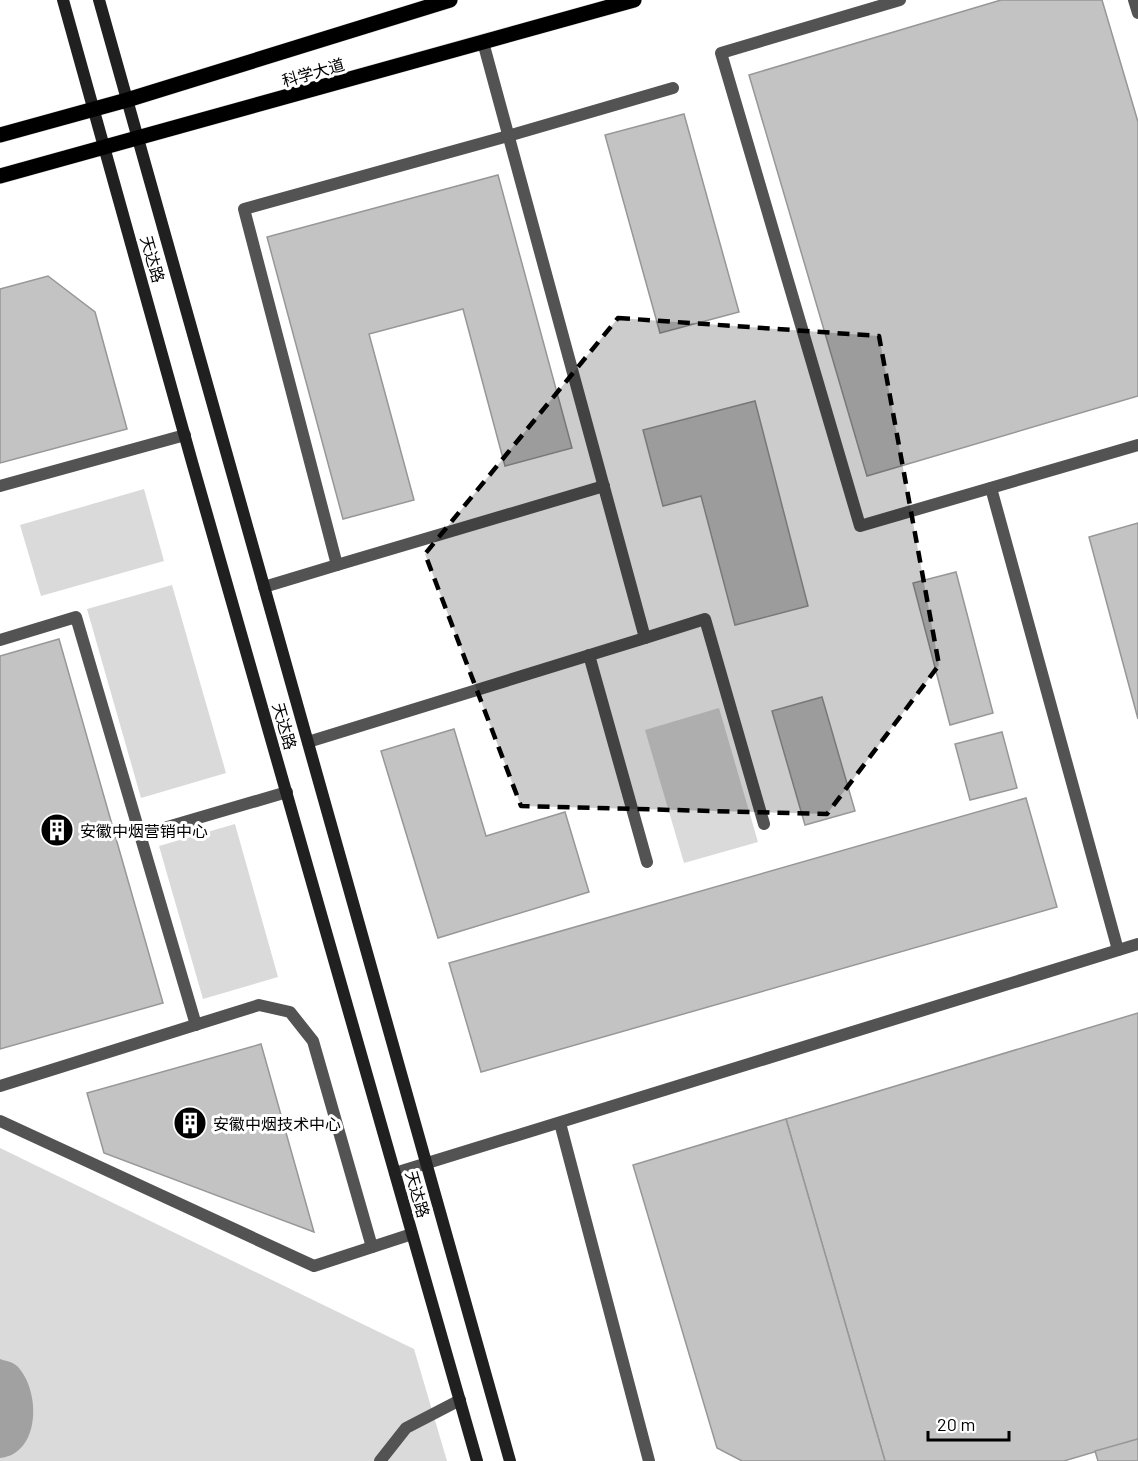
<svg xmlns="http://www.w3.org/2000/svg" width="1138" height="1461" font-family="Barlow,'Noto Sans SC',sans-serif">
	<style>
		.green { fill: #dadada }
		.water { fill: #a1a1a1 }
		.building { fill: #c3c3c3; stroke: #979797; stroke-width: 1.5 }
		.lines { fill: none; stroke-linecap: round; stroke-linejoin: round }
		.primary-casing { stroke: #dbdbdb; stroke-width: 16 }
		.lane { stroke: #535353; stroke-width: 12 }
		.street { stroke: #535353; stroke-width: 12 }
		.secondary { stroke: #202020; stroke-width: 12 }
		.primary { stroke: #000; stroke-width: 15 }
		.marked { fill: #000; fill-opacity: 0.2; stroke: #000; stroke-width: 4.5; stroke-dasharray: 12 8; stroke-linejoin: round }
		.labels { text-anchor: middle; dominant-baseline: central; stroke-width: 6; stroke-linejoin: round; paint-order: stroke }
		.street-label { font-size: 16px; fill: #000; stroke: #fff }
		.poi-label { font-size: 16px; fill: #000; stroke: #fff; text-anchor: start }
	</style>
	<rect width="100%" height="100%" fill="#fff"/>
	<!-- green -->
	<g class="green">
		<polygon points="144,489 164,561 41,596 20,525"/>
		<polygon points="172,585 226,773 141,798 87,609"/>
		<polygon points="719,708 758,842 684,863 645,730"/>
		<polygon points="235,824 278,977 203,999 159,846"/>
		<polygon points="0,1148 414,1349 447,1461 0,1461"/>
	</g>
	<!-- water -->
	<path class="water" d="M0 1359C6 1361 13 1362 17 1366 41 1390 41 1454 0 1458Z"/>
	<!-- building -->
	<g class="building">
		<polygon points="1001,0 1102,0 1138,122 1138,396 867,476 749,75"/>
		<polygon points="684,114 739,312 660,333 605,135"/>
		<polygon points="498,175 572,448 505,466 463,309 369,334 414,500 343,519 267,237"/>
		<polygon points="48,276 95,312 127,429 0,463 0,289"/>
		<polygon points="755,401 808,606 735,625 701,496 663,506 643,430"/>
		<polygon points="1138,523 1138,719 1089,537"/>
		<polygon points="956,572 993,713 950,725 913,583"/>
		<polygon points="59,639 163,1003 0,1049 0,656"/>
		<polygon points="822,697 855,811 805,825 772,711"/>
		<polygon points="454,729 486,836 565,812 589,892 438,938 381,751"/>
		<polygon points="1002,732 1017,788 970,800 955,744"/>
		<polygon points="1026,798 1057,907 481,1072 449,963"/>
		<polygon points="1138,1013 1138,1439 1064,1461 885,1461 786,1119"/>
		<polygon points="261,1044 314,1232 104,1153 87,1093"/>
		<polygon points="786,1119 885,1461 742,1461 717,1448 633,1165"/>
		<polygon points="1138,1439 1138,1461 1098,1461 1095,1451"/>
	</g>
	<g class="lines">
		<defs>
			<g id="primary">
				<polyline points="0,135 127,100 450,0"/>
				<polyline points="0,176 634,0"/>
			</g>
		</defs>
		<!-- primary casing -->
		<use href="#primary" class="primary-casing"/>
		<!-- lane -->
		<g class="lane">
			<polyline points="900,0 721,53 860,526 1138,445"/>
			<polyline points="1134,0 1138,13"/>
			<polyline points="991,488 1118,950"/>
			<polyline points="337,565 604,486"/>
			<polyline points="264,587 337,565 244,209 508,136 673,88"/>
			<polyline points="645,638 705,619 764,824"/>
			<polyline points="0,640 76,617 196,1025"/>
			<polyline points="589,655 647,862"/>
			<polyline points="308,742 645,638 483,42"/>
			<polyline points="0,1086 259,1005 290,1012 313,1041 372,1247"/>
			<polyline points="0,1121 314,1266 412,1234"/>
			<polyline points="560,1123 649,1461"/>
			<polyline points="395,1173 1138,944"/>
			<polyline points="380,1461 406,1428 460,1400"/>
		</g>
		<!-- street -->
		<g class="street">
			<polyline points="0,486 185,435"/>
			<polyline points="140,835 287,792"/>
		</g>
		<!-- secondary -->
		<g class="secondary">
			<polyline points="63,0 192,462 477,1461"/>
			<polyline points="99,0 510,1461"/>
		</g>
		<!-- primary -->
		<use href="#primary" class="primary"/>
	</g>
	<!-- marked area -->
	<path class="marked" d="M618 318 879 336 939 665 827 814 521 806 425 554Z"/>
	<!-- icons -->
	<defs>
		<symbol id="building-disc" viewBox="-11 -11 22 22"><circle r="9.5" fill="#000" stroke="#fff"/><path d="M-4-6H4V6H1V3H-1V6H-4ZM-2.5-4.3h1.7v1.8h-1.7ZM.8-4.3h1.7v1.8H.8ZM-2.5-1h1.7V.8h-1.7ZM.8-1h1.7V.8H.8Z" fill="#fff"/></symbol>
	</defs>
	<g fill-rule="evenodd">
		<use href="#building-disc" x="38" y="811" width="38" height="38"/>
		<use href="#building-disc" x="171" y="1104" width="38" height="38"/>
	</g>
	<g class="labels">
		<!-- street labels -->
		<g class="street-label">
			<text transform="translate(313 72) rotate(-16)">科学大道</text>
			<text transform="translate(153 259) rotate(74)">天达路</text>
			<text transform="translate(285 726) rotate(74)">天达路</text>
			<text transform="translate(418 1194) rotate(74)">天达路</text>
		</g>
		<!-- poi labels -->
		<g class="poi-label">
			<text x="80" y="830">安徽中烟营销中心</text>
			<text x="213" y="1123">安徽中烟技术中心</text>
		</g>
	</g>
	<!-- scale -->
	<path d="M928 1431v9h81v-9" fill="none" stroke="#000000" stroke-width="3"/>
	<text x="937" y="1431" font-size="18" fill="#000000" stroke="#ffffff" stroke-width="4.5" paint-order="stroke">20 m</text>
</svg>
